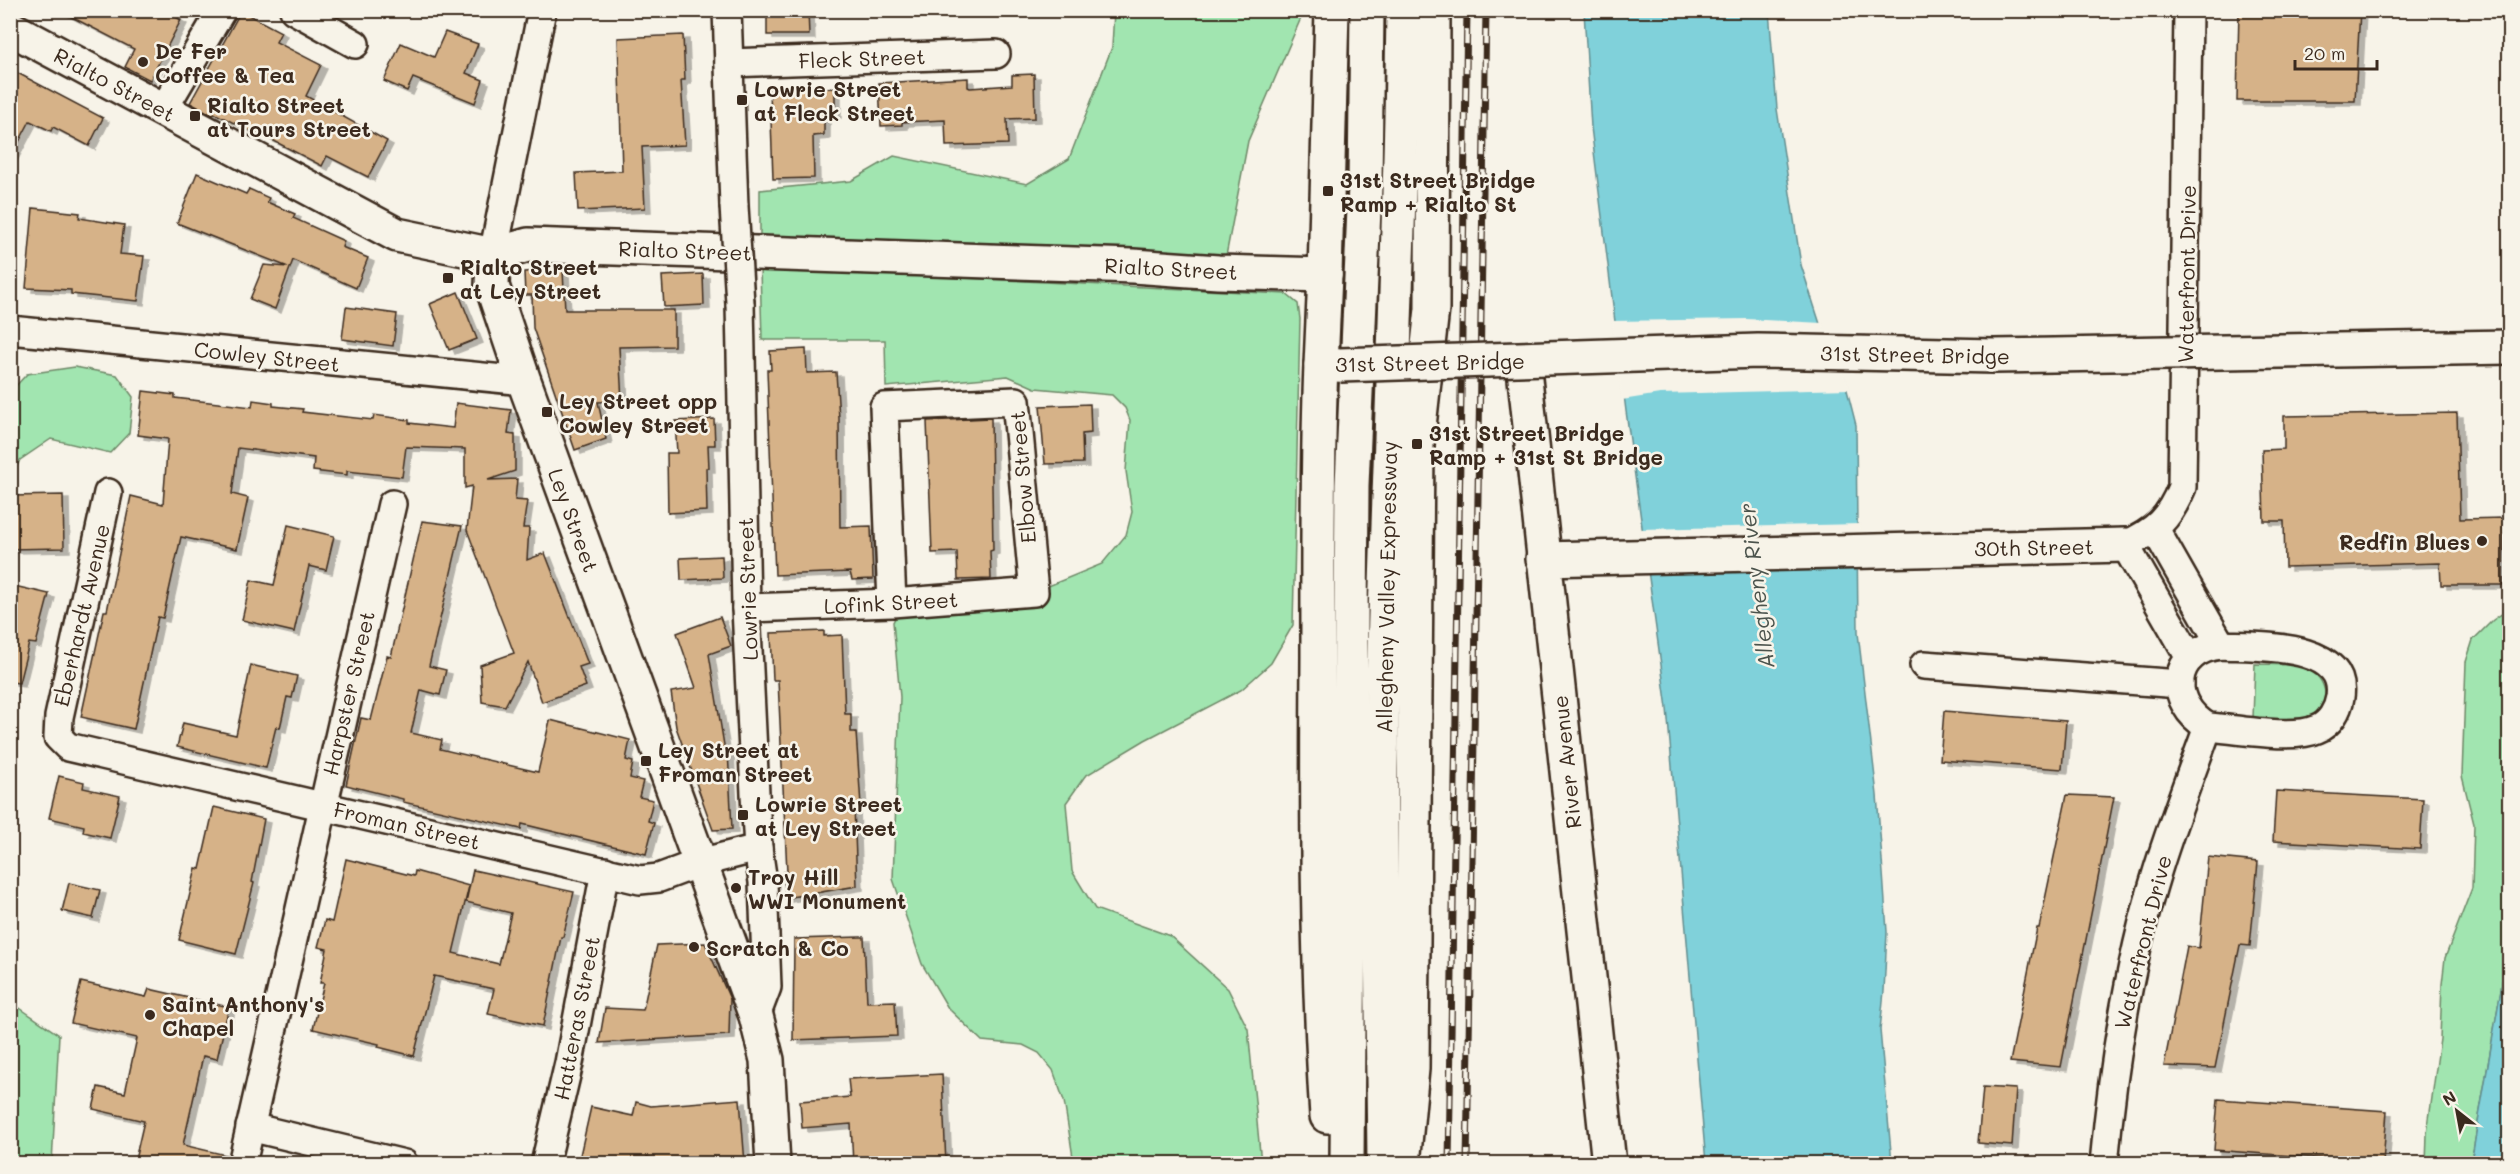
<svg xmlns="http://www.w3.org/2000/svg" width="2520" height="1174" font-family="Mali,sans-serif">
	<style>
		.green { fill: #a1e5b0; stroke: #6e8867; stroke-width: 1.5 }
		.water { fill: #80d1da; stroke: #648e8f; stroke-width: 1.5 }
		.pier { fill: #f7f3e8 }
		.building { fill: #d6b288; stroke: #3b2a1e; stroke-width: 1.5; filter: url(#shadow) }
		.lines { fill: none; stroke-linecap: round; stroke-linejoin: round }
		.minor-casing { stroke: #3b2a1e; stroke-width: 32 }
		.tertiary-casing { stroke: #3b2a1e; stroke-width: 38 }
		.secondary-casing { stroke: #3b2a1e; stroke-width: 38 }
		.motorway-casing { stroke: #3b2a1e; stroke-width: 38 }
		.minor { stroke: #f7f3e8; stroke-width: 27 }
		.tertiary { stroke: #f7f3e8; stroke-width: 33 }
		.secondary { stroke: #f7f3e8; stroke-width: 33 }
		.motorway { stroke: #f7f3e8; stroke-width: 33 }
		.rail-casing { stroke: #3b2a1e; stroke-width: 7 }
		.rail { stroke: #f7f3e8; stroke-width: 4.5; stroke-dasharray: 14; stroke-linecap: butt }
		.minor-bridge-casing { stroke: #3b2a1e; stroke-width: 32; stroke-linecap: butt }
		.secondary-bridge-casing { stroke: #3b2a1e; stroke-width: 38; stroke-linecap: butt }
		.minor-bridge { stroke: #f7f3e8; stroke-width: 27 }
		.secondary-bridge { stroke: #f7f3e8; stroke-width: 33 }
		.poi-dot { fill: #3b2a1e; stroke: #f7f3e8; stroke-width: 2 }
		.labels { text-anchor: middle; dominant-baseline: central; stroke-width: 5; stroke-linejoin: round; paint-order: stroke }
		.poi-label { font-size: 21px; font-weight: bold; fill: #3b2a1e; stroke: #f7f3e8; text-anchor: start }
		.street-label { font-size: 21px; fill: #3b2a1e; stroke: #f7f3e8 }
		.water-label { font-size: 22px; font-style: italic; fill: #4c544d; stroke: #f7f3e8 }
	</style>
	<defs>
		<filter id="shadow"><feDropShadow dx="6" dy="4" stdDeviation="0" flood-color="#0004"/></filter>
	</defs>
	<rect width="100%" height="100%" fill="#f7f3e8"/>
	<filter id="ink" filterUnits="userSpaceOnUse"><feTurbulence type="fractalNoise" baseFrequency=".0167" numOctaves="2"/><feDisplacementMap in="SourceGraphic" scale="12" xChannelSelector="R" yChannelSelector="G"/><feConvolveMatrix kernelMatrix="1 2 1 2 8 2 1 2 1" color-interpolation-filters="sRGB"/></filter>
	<g filter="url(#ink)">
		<!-- green -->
		<g class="green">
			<polygon points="1114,11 1304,11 1248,141 1226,256 760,236 760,190 851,181 894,156 1027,184 1069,159 1112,47"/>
			<polygon points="760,268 1286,294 1298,304 1300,319 1293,625 1271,663 1241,690 1145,740 1085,776 1066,803 1072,871 1095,909 1170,936 1228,989 1248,1029 1261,1163 1074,1163 1064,1101 1053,1070 1039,1053 1023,1045 982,1041 948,1008 922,964 893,879 900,697 893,622 904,601 1034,592 1102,564 1126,535 1132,512 1126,471 1130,420 1125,408 1112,395 1035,388 1008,376 886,387 885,340 762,340"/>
			<polygon points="75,367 117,375 133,397 129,433 110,453 51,439 20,460 11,478 11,391 27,374"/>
			<polygon points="2509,609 2509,943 2471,1163 2426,1164 2427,1134 2440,1039 2442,984 2445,958 2472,888 2474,824 2462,776 2466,662 2473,640 2493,620"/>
			<path d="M2255 664C2278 665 2313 660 2323 685 2327 694 2325 703 2320 712L2299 722 2253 718Z"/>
			<polygon points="11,1002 59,1035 52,1163 11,1163"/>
		</g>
		<!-- water -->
		<g class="water">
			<polygon points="1584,11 1769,11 1777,109 1801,265 1820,324 1847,390 1856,425 1858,633 1877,795 1883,873 1887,932 1884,991 1880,1030 1892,1163 1706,1163 1667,708 1626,411 1591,127"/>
			<polygon points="2509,943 2509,1163 2471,1163"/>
		</g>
		<!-- pier -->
		<g class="pier">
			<polygon points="1747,319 1822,323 1850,389 1660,394 1622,400 1612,321"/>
			<polygon points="1860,524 1861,569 1646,575 1640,529"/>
		</g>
		<!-- building -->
		<g class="building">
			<polygon points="58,10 164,10 181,20 150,80 125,67 134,49"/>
			<polygon points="767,10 808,10 809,35 767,35"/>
			<polygon points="2239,10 2360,10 2355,101 2237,101"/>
			<polygon points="241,11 281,32 276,42 321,65 306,96 387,141 368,177 327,156 322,166 253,130 252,132 214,113 213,115 190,103"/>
			<polygon points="445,32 478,44 466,73 483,80 475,103 413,78 407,91 384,81 401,43 434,57"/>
			<polygon points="683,35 685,80 681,80 685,145 642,147 645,208 578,211 576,173 622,171 618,38"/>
			<polygon points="10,69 103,118 89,146 53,127 51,131 30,121 10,159"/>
			<polygon points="1034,74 1035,118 1007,119 1008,144 946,146 945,120 902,122 902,125 881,126 879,83 968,78 968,87 970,88 1012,85 1012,75"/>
			<polygon points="835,88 835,114 824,114 824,135 813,136 814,178 773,179 770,90"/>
			<polygon points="197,173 246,194 249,189 269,198 267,202 295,214 293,218 344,241 342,247 368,258 356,288 293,260 275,309 250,299 264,265 288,267 177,223"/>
			<polygon points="33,208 80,213 79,218 124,225 120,254 144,256 138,301 71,294 71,290 26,288"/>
			<polygon points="563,270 565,310 674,310 674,346 619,347 622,401 598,402 606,439 575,450 533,328 532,295 525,295 524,272"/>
			<polygon points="703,274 704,305 664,307 662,276"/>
			<polygon points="458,292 477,339 449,350 430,304"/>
			<polygon points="346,307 397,314 393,346 342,339"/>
			<polygon points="806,349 807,373 836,372 839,418 840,527 871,526 873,579 852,580 850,572 775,575 767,370 771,370 770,351"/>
			<polygon points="143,391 175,395 175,398 252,407 253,400 273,403 273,406 303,409 302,412 373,420 374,415 409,420 409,423 453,428 456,403 511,410 508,434 515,435 515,471 488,480 517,479 515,500 527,501 523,528 529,528 527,560 545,553 588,664 579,667 586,686 542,702 528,662 505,706 482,702 480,665 514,653 467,530 472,486 465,488 465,449 406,447 402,477 347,471 347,475 313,471 314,458 238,448 232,494 248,498 237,549 181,537 163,618 158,617 134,729 81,717 104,611 107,611 131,496 163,504 168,439 138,435"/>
			<polygon points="1090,404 1091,433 1082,434 1083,463 1045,464 1040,406"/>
			<polygon points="2457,413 2460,519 2504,518 2503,585 2441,585 2440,563 2285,567 2284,521 2264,521 2262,450 2284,449 2284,416"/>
			<polygon points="991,418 993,550 990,551 991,579 958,580 957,552 932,553 927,421"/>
			<polygon points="714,419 715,445 708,445 709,468 706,468 707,511 668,513 667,453 677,453 675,421"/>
			<polygon points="63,495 64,548 10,549 10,496"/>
			<polygon points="422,521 462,526 429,666 446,670 440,695 421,690 411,733 442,740 440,749 538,772 550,720 630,740 626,760 633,762 630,778 643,781 639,797 653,800 648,821 654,823 646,854 522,824 521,829 403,802 403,799 346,785 361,718 371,720 387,656 391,657"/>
			<polygon points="288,525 334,536 326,570 309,566 294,632 242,620 251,580 274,585"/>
			<polygon points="722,556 723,578 681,580 680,558"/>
			<polygon points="10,585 49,594 36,644 29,643 19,683 10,682"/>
			<polygon points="720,617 731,646 709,654 725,751 728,750 732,829 713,830 676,727 671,692 696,688 677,633"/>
			<polygon points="824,631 824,636 842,635 845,714 851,714 851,732 856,732 861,805 854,805 857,886 785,898 784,872 787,872 778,680 773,680 771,633"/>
			<polygon points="251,665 297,676 292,698 287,697 280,728 276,727 266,768 177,747 183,723 236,735"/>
			<polygon points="1944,711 2066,721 2062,769 1940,760"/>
			<polygon points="59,776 84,782 83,788 120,796 110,838 83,832 84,826 49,818"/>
			<polygon points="2276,791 2423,799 2420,849 2273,841"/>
			<polygon points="2067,795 2114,797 2061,1067 2010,1062 2037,928 2039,928"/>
			<polygon points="214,807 264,819 252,882 254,883 236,954 179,940 196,868 200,869"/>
			<polygon points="2208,857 2258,862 2250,946 2240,945 2215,1068 2164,1066 2187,946 2199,948"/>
			<polygon points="346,859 414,876 415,871 469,886 453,953 499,964 511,913 466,902 473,870 574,892 563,937 561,937 543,1026 488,1014 494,989 434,976 414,1056 378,1047 379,1044 313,1029 324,983 320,983 327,949 318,947 325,920 332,922"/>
			<polygon points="69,883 100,890 93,918 62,911"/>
			<polygon points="860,937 864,937 867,1002 895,1001 897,1036 793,1040 794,939"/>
			<polygon points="705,943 730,999 729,1035 599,1043 605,1008 643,1010 657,945"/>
			<polygon points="81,982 146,997 149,989 229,1007 217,1059 203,1056 183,1145 226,1155 225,1164 151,1164 135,1160 144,1121 93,1109 98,1087 125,1093 137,1038 71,1023"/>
			<polygon points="942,1074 946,1164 853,1164 851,1124 802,1128 800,1101 850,1097 848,1079"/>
			<polygon points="1983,1087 2016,1089 2012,1146 1978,1143"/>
			<polygon points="740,1099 745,1164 675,1164 647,1157 646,1164 578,1164 591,1107 633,1116 636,1102 651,1106"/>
			<polygon points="2218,1099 2387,1111 2383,1163 2214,1150"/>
		</g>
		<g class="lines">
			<defs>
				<g id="minor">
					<polyline points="294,10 355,44"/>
					<polyline points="727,10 734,206"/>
					<path d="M2188 10 2182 487C2169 519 2156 531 2125 545L2190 658"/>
					<polyline points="729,63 996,54"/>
					<polyline points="163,110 222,10"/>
					<polyline points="493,255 542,10"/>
					<polyline points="740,303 746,608 756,814 758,848 763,882 767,987 756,1016"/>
					<polyline points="10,330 524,381"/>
					<polyline points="108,493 59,717 58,737 68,747 640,880 659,878 699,863 758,848"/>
					<polyline points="2155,529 2221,645"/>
					<polyline points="746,608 892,603 1034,592 1016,401 884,407 892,603"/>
					<path d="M2221 645C2256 647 2348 642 2340 697 2338 710 2330 724 2317 729 2294 740 2235 729 2208 727 2167 703 2170 650 2221 645Z"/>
					<polyline points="1924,665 2180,684"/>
					<polyline points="250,1127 404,1164"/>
					<polyline points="242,1164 392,504"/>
					<polyline points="545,1164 569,1063 605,871"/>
					<path d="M2104 1164C2113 1064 2128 965 2158 869 2173 821 2191 774 2208 727"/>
				</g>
				<g id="tertiary">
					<polyline points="10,28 397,235 493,255 528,245 1133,266 1218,272 1325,275"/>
					<polyline points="493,255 492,286 524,381 756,1016 767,1060 773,1164"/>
					<polyline points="1523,360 1609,1164"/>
					<polyline points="1543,559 2125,545"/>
				</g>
				<polyline id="secondary" points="1325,275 1321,365 1340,365"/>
				<g id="motorway">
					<polyline points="1325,275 1332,10"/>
					<path d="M1321 365C1317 462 1318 559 1318 656 1317 809 1317 963 1327 1116"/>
					<polyline points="1347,1164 1352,485 1365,186 1367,10"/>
					<path d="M1384 1164C1383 1032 1379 901 1381 769 1386 516 1400 264 1403 10"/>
					<polyline points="1403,1164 1412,1069 1417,444 1432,309 1433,10"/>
				</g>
			</defs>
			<!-- minor casing -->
			<use href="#minor" class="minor-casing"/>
			<!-- tertiary casing -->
			<use href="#tertiary" class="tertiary-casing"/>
			<!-- secondary casing -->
			<use href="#secondary" class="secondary-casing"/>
			<!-- motorway casing -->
			<use href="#motorway" class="motorway-casing"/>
			<!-- minor -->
			<use href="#minor" class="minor"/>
			<!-- tertiary -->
			<use href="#tertiary" class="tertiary"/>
			<!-- secondary -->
			<use href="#secondary" class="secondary"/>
			<!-- motorway -->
			<use href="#motorway" class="motorway"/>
			<defs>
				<g id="rail">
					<polyline points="1449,1164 1467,10"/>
					<polyline points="1467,1164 1486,10"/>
				</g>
			</defs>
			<!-- rail casing -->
			<use href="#rail" class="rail-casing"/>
			<!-- rail -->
			<use href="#rail" class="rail"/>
			<defs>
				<polyline id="minor-bridge" points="734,206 740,303"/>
				<polyline id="secondary-bridge" points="1340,365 1758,351 1994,356 2510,347"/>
			</defs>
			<!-- minor-bridge casing -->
			<use href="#minor-bridge" class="minor-bridge-casing"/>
			<!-- secondary-bridge casing -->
			<use href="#secondary-bridge" class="secondary-bridge-casing"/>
			<!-- minor-bridge -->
			<use href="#minor-bridge" class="minor-bridge"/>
			<!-- secondary-bridge -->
			<use href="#secondary-bridge" class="secondary-bridge"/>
		</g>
	</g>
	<!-- markers -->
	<g class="poi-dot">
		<circle cx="143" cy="62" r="6"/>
		<rect x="736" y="94" width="12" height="12" rx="3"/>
		<rect x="189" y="110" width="12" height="12" rx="3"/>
		<rect x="1322" y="185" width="12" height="12" rx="3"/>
		<rect x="442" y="272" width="12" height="12" rx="3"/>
		<rect x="541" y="406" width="12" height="12" rx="3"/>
		<rect x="1411" y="438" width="12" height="12" rx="3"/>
		<circle cx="2482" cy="541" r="6"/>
		<rect x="640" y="755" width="12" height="12" rx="3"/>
		<rect x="737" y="809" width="12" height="12" rx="3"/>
		<circle cx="736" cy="888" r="6"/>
		<circle cx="694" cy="947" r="6"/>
		<circle cx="150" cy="1015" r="6"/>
	</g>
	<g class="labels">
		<!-- poi labels -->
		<g class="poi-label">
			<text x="155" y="50">De Fer<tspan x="155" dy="24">Coffee &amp; Tea</tspan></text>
			<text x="754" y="88">Lowrie Street<tspan x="754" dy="24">at Fleck Street</tspan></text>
			<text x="207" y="104">Rialto Street<tspan x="207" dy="24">at Tours Street</tspan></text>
			<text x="1340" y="179">31st Street Bridge<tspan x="1340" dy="24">Ramp + Rialto St</tspan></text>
			<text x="460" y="266">Rialto Street<tspan x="460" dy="24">at Ley Street</tspan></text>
			<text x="559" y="400">Ley Street opp<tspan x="559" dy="24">Cowley Street</tspan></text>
			<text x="1429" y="432">31st Street Bridge<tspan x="1429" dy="24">Ramp + 31st St Bridge</tspan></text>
			<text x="2470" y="541" text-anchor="end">Redfin Blues</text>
			<text x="658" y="749">Ley Street at<tspan x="658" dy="24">Froman Street</tspan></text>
			<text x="755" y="803">Lowrie Street<tspan x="755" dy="24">at Ley Street</tspan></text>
			<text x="748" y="876">Troy Hill<tspan x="748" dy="24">WWI Monument</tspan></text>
			<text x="706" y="947">Scratch &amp; Co</text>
			<text x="162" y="1003">Saint Anthony's<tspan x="162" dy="24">Chapel</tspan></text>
		</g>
		<!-- street labels -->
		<g class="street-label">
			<text transform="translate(862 58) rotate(-2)">Fleck Street</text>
			<text transform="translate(115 84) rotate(28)">Rialto Street</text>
			<text transform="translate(685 250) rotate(2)">Rialto Street</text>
			<text transform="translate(1171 268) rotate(3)">Rialto Street</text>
			<text transform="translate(2186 274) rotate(-89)">Waterfront Drive</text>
			<text transform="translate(1915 354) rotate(1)">31st Street Bridge</text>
			<text transform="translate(267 356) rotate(6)">Cowley Street</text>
			<text transform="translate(1430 362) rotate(-1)">31st Street Bridge</text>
			<text transform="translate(1022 477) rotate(-95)">Elbow Street</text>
			<text transform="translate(574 520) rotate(70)">Ley Street</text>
			<text transform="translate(2034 547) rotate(-1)">30th Street</text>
			<text transform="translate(1386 587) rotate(-89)">Allegheny Valley Expressway</text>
			<text transform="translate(747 589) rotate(-92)">Lowrie Street</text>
			<text transform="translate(891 602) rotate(-3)">Lofink Street</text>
			<text transform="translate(81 615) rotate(-77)">Eberhardt Avenue</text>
			<text transform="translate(348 693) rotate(-77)">Harpster Street</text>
			<text transform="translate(1566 762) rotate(-96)">River Avenue</text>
			<text transform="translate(407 825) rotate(13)">Froman Street</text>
			<text transform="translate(2142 942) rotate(-76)">Waterfront Drive</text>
			<text transform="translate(576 1018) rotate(-79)">Hatteras Street</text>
		</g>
		<!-- water labels -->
		<g class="water-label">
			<text transform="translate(1756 586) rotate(-97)">Allegheny River</text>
		</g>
	</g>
	<!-- margin -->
	<rect width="2520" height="1174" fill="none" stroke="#f7f3e8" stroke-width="36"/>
	<rect x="18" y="18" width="2484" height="1138" fill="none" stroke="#3b2a1e" stroke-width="2" filter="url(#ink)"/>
	<!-- north arrow -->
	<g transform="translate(2457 1111) rotate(329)" stroke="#f7f3e8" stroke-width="4.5" paint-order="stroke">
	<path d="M0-4.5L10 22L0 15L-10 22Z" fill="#3b2a1e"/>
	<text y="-9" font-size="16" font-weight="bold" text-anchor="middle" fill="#3b2a1e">N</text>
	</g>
	<!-- scale -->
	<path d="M2295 60v9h82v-9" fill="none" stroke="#3b2a1e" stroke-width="3"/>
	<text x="2304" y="60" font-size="18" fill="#3b2a1e" stroke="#f7f3e8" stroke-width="4.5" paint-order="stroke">20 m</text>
</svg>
